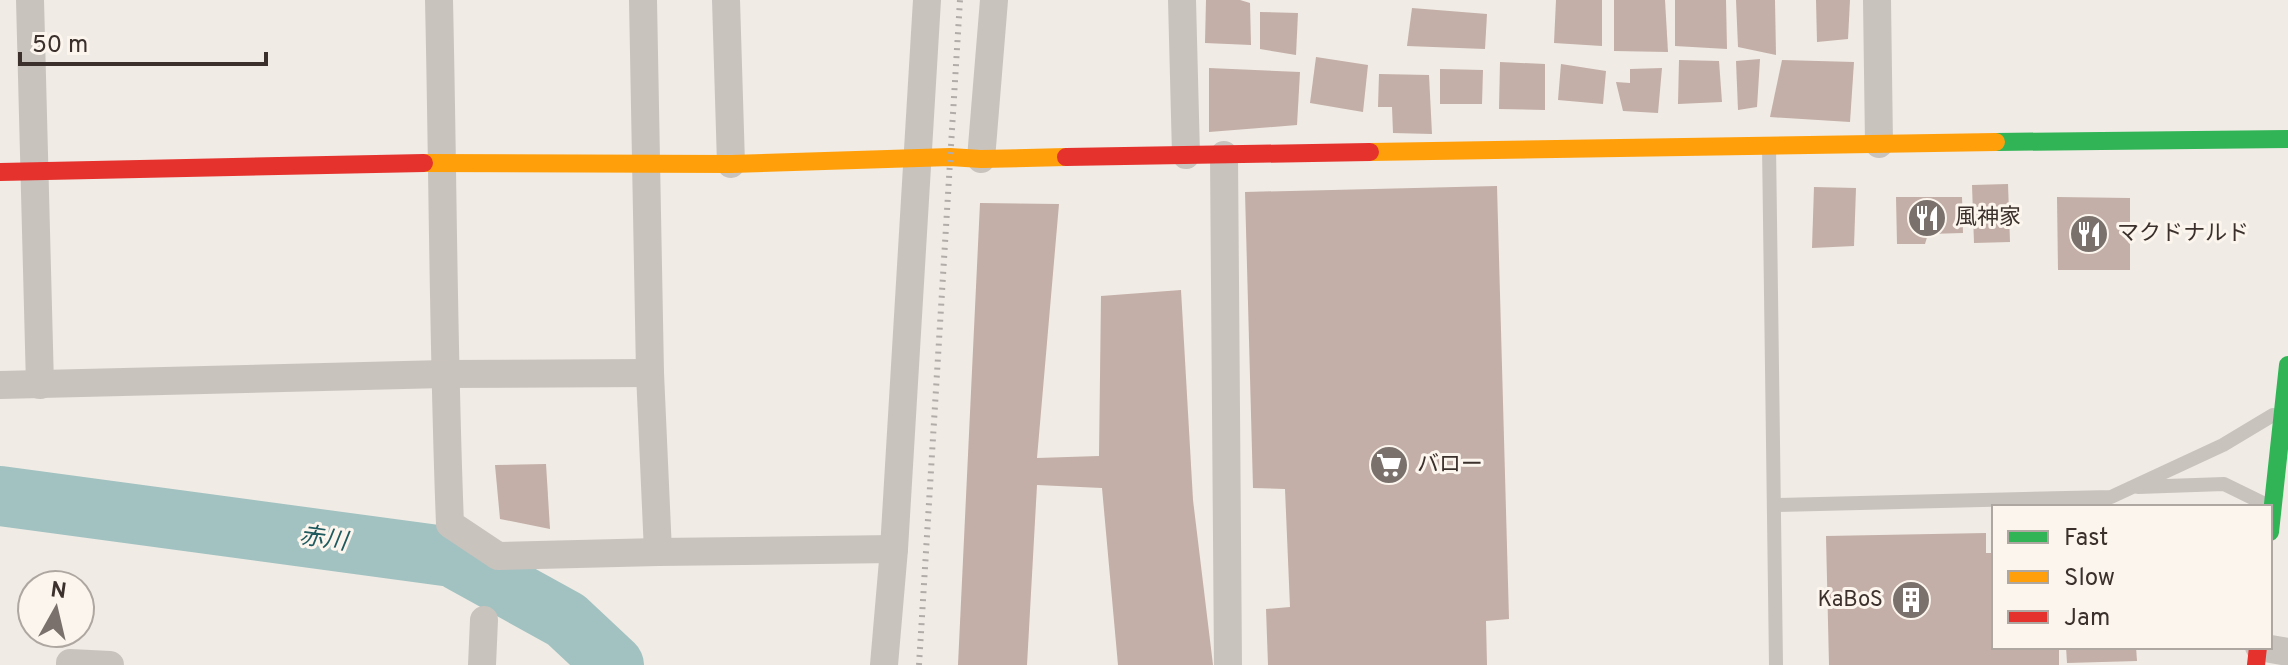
<svg xmlns="http://www.w3.org/2000/svg" width="2288" height="665" font-family="Overpass,'Noto Sans JP',sans-serif">
	<style>
		.lines { fill: none; stroke-linecap: round; stroke-linejoin: round }
		.river { stroke: #a1c2c1; stroke-width: 60 }
		.building { fill: #c3afa7 }
		.lane { stroke: #c9c3be; stroke-width: 14 }
		.street { stroke: #c9c3be; stroke-width: 28 }
		.fast { stroke: #30b455; stroke-width: 18 }
		.slow { stroke: #ff9f0a; stroke-width: 18 }
		.jam { stroke: #e5322d; stroke-width: 18 }
		.rail { stroke: #b1aca8; stroke-width: 6; stroke-dasharray: 2 6; stroke-linecap: butt }
		.labels { text-anchor: middle; dominant-baseline: central; stroke-width: 6; stroke-linejoin: round; paint-order: stroke }
		.poi-label { font-size: 22px; fill: #3b302b; stroke: #fbf5ee; text-anchor: start }
		.water-label { font-size: 24px; font-style: italic; fill: #1f5a5e; stroke: #fbf5ee }
	</style>
	<rect width="100%" height="100%" fill="#f0ebe5"/>
	<g class="lines">
		<!-- river -->
		<polyline class="river" points="0,496 452,557 566,620 614,665"/>
	</g>
	<!-- building -->
	<g class="building">
		<polygon points="1206,0 1240,0 1250,3 1251,45 1205,43"/>
		<polygon points="1556,0 1602,0 1602,46 1554,43"/>
		<polygon points="1614,0 1665,0 1668,52 1614,51"/>
		<polygon points="1675,0 1726,0 1727,49 1675,46"/>
		<polygon points="1736,0 1775,0 1776,55 1738,47"/>
		<polygon points="1816,0 1850,0 1848,39 1817,42"/>
		<polygon points="1412,8 1487,14 1485,49 1407,46"/>
		<polygon points="1260,12 1298,13 1296,55 1260,49"/>
		<polygon points="1316,57 1368,65 1363,112 1310,103"/>
		<polygon points="1760,59 1757,107 1738,110 1736,61"/>
		<polygon points="1679,60 1719,61 1722,102 1678,104"/>
		<polygon points="1782,60 1854,62 1850,122 1770,117"/>
		<polygon points="1500,62 1545,64 1545,110 1499,109"/>
		<polygon points="1561,64 1606,71 1603,104 1558,100"/>
		<polygon points="1209,68 1300,72 1297,125 1209,132"/>
		<polygon points="1662,68 1658,113 1623,111 1616,82 1630,83 1630,69"/>
		<polygon points="1440,69 1483,70 1482,104 1440,104"/>
		<polygon points="1379,74 1429,75 1432,134 1393,133 1392,107 1378,107"/>
		<polygon points="2008,184 2010,242 1974,243 1972,185"/>
		<polygon points="1497,186 1509,619 1486,621 1487,665 1268,665 1266,609 1290,607 1285,489 1253,488 1245,192"/>
		<polygon points="1814,187 1856,188 1854,246 1812,248"/>
		<polygon points="1896,197 1962,197 1963,233 1928,234 1925,244 1897,244"/>
		<polygon points="2057,197 2130,198 2130,270 2058,270"/>
		<polygon points="980,203 1059,204 1037,458 1099,456 1101,296 1181,290 1193,500 1213,665 1118,665 1102,488 1037,485 1027,665 958,665"/>
		<polygon points="546,464 550,529 500,519 495,465"/>
		<polygon points="1986,533 1986,553 1994,553 1994,647 2059,647 2059,665 1829,665 1826,536"/>
		<polygon points="2066,647 2136,647 2137,661 2067,663"/>
	</g>
	<g class="lines">
		<!-- lane -->
		<g class="lane">
			<polyline points="1769,145 1776,665"/>
			<polyline points="2138,487 2224,484 2269,506"/>
			<polyline points="1774,505 2111,497 2223,445 2273,415"/>
		</g>
		<!-- street -->
		<g class="street">
			<polyline points="30,0 40,385"/>
			<path d="M439 0C443 175 443 349 450 524L498 556 658 552 894 549"/>
			<polyline points="643,0 650,373 658,552"/>
			<polyline points="726,0 731,164"/>
			<polyline points="1182,0 1186,155"/>
			<polyline points="1877,0 1879,144"/>
			<polyline points="1224,155 1228,665"/>
			<polyline points="981,159 994,0"/>
			<polyline points="0,385 444,374 650,373"/>
			<polyline points="2259,647 2288,652"/>
			<polyline points="70,665 70,663 110,665"/>
			<polyline points="482,665 484,620"/>
			<polyline points="884,665 894,549 927,0"/>
		</g>
		<!-- fast -->
		<g class="fast">
			<polyline points="1996,142 2288,139"/>
			<polyline points="2270,532 2288,365"/>
		</g>
		<!-- slow -->
		<g class="slow">
			<polyline points="1370,152 1996,142"/>
			<polyline points="424,163 731,164 950,157 981,159 1066,157"/>
		</g>
		<!-- jam -->
		<g class="jam">
			<polyline points="1066,157 1370,152"/>
			<polyline points="0,172 424,163"/>
			<polyline points="2256,665 2258,647"/>
		</g>
		<!-- rail -->
		<polyline class="rail" points="919,665 960,0"/>
	</g>
	<!-- icons -->
	<defs>
		<symbol id="restaurant-disc" viewBox="-11 -11 22 22"><circle r="9.5" fill="#7a716c" stroke="#fbf5ee"/><path d="M-5-6h1v4h1v-4h1v4h1v-4h1v5L-1.5 .5V6h-2V.5L-5-1ZM5-6V6H3V1.5H1.5Q1.5-4 5-6Z" fill="#fff"/></symbol>
		<symbol id="supermarket-disc" viewBox="-11 -11 22 22"><circle r="9.5" fill="#7a716c" stroke="#fbf5ee"/><path d="M-6-5.5h2.5l.6 2H6L4.5 2H-2.5L-4.4-4H-6ZM-1.5 3.2a1.3 1.3 0 1 0 .1 0ZM3 3.2a1.3 1.3 0 1 0 .1 0Z" fill="#fff"/></symbol>
		<symbol id="building-disc" viewBox="-11 -11 22 22"><circle r="9.5" fill="#7a716c" stroke="#fbf5ee"/><path d="M-4-6H4V6H1V3H-1V6H-4ZM-2.5-4.3h1.7v1.8h-1.7ZM.8-4.3h1.7v1.8H.8ZM-2.5-1h1.7V.8h-1.7ZM.8-1h1.7V.8H.8Z" fill="#fff"/></symbol>
	</defs>
	<g fill-rule="evenodd">
		<use href="#restaurant-disc" x="1905" y="196" width="44" height="44"/>
		<use href="#restaurant-disc" x="2067" y="212" width="44" height="44"/>
		<use href="#supermarket-disc" x="1367" y="443" width="44" height="44"/>
		<use href="#building-disc" x="1889" y="578" width="44" height="44"/>
	</g>
	<g class="labels">
		<!-- poi labels -->
		<g class="poi-label">
			<text x="1955" y="218">風神家</text>
			<text x="2117" y="234">マクドナルド</text>
			<text x="1417" y="465">バロー</text>
			<text x="1883" y="600" text-anchor="end">KaBoS</text>
		</g>
		<!-- water labels -->
		<g class="water-label">
			<text transform="translate(323 540) rotate(8)">赤川</text>
		</g>
	</g>
	<!-- legend -->
	<rect x="1992" y="505" width="280" height="144" fill="#fbf5ee" stroke="#aea6a0" stroke-width="2"/>
	<rect x="2008" y="531" width="40" height="12" fill="#30b455" stroke="#aea6a0" stroke-width="2"/>
	<text x="2064" y="545" font-size="24" fill="#3b302b">Fast</text>
	<rect x="2008" y="571" width="40" height="12" fill="#ff9f0a" stroke="#aea6a0" stroke-width="2"/>
	<text x="2064" y="585" font-size="24" fill="#3b302b">Slow</text>
	<rect x="2008" y="611" width="40" height="12" fill="#e5322d" stroke="#aea6a0" stroke-width="2"/>
	<text x="2064" y="625" font-size="24" fill="#3b302b">Jam</text>
	<!-- north arrow -->
	<g transform="translate(56 609) rotate(8)"><circle r="38" fill="#fbf5ee" stroke="#aea6a0" stroke-width="2"/>
	<path d="M0-6L14 30L0 20L-14 30Z" fill="#7a716c"/>
	<text y="-12" font-size="22" font-weight="bold" text-anchor="middle" fill="#3b302b">N</text>
	</g>
	<!-- scale -->
	<path d="M20 52v12h246v-12" fill="none" stroke="#3b302b" stroke-width="4"/>
	<text x="32" y="52" font-size="24" fill="#3b302b" stroke="#fbf5ee" stroke-width="6" paint-order="stroke">50 m</text>
</svg>
